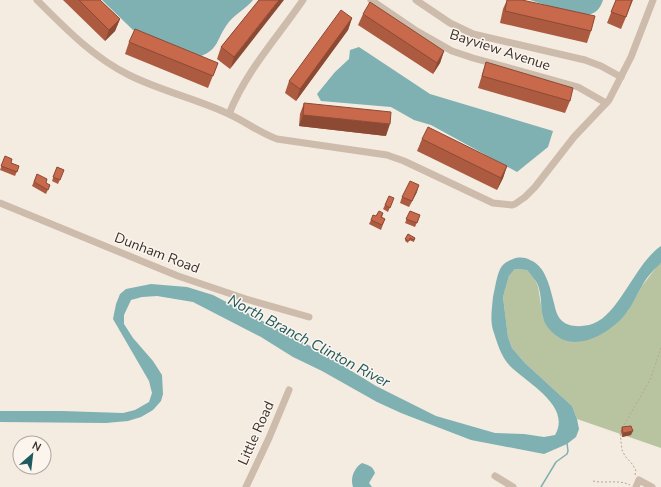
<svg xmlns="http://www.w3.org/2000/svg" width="661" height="487" font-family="'Nunito Sans',sans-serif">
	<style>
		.green { fill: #b8c4a0 }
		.water { fill: #7fb0b2 }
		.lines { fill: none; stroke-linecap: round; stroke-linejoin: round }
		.stream { stroke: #7fb0b2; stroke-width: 1.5 }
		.path { stroke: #b9a596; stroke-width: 1; stroke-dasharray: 2 2; stroke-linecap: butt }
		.minor { stroke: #cdbbac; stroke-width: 7 }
		.wall { fill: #ac5a40 }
		.shaded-wall { fill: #8c4a34 }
		.building { fill: #c8694b; stroke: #8c4a34 }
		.labels { text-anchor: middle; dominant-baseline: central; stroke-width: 3; stroke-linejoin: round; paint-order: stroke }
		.street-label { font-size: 14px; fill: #3b302b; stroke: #fbf5ee }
		.water-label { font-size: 15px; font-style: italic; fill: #1f5a5e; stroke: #fbf5ee }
	</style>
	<rect width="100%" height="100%" fill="#f4ebe1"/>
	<!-- green -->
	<polygon class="green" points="661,261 661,448 577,419 572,406 525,363 512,348 508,337 503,297 509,276 515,269 527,270 534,278 538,286 543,318 558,337 565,340 572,342 582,341 627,312 642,286"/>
	<!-- water -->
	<g class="water">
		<path d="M102 0H253C246 9 233 15 226 26 217 39 218 50 201 56L133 30Z"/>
		<path d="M530 0H603C601 6 598 12 591 14 579 18 544 4 530 0Z"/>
		<polygon points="359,47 430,94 553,131 548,147 517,172 431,125 414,120 391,107 321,101 317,94 335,72 349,59 350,50"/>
		<path d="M661 246C661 250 661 258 661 262 660 265 655 268 653 271 649 275 645 280 642 286 637 294 633 304 627 312 614 330 580 352 558 337 535 320 545 306 538 285 535 279 531 275 527 270L515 269 509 276 503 297 508 337 512 348 525 363 572 406 577 419 579 429 576 437 567 444 544 454 471 440 401 413 377 402 322 371 293 357 261 337 193 302 157 296 142 297 131 300 124 315V324L133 338 153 361 162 375 163 394 161 401 153 410 141 417 128 421 106 423 0 422V411H62L123 413 135 410 149 402 152 393 149 381 113 319 116 304 120 294 126 289 151 284 187 287 213 295 314 348 376 386 436 416 495 433 524 434 544 437 555 435C572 406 527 383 510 366 501 357 497 342 493 330 490 320 492 308 493 297 495 289 497 272 502 266 504 263 510 260 513 259 519 257 524 257 530 260 546 266 550 288 554 303 555 308 557 316 561 320 568 327 579 327 589 325 618 319 634 264 661 246Z"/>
		<path d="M362 463C368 465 373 466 375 473L369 483 372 487H353C350 478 354 468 362 463Z"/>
	</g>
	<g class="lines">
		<!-- stream -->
		<polyline class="stream" points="541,487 556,462 567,454 568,451 567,443"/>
		<!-- path -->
		<g class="path">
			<polyline points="635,475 636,471 633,465 625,456 622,450 620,432 650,380 661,348"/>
			<path d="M593 481C606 484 618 479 630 485"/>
		</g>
		<!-- minor -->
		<g class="minor">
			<path d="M37 0C66 29 93 57 129 75 161 91 197 99 229 114 246 71 277 38 303 0"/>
			<polyline points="371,0 415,30 452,51 473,58 578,87 606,103"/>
			<polyline points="416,0 450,23 473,34 585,60 601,66 621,77"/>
			<path d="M229 114C246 122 260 133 277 139L387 155 404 161 493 203 512 205 515 204 525 197 535 187 574 137 609 100 631 57 653 0"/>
			<polyline points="0,203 178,276 246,299 309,317"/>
			<polyline points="495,476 513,487"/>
			<polyline points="246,487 269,438 289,390"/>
			<polyline points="636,487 639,480 652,487"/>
		</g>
	</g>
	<!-- wall -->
	<g class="wall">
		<polygon points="63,0 100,0 120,19 115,31 105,41"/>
		<polygon points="259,0 230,69 217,59 221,47"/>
		<polygon points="507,0 522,0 591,31 587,43 500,23 503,9"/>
		<polygon points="616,0 633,0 621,29 607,23"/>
		<polygon points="363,14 444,51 440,63 433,74 358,25"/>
		<polygon points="352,18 348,30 296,101 285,93 289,81"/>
		<polygon points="129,42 218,63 208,88 125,54"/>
		<polygon points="486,62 570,101 565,113 478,88"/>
		<polygon points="304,103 386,136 299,126 300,114"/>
		<polygon points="422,139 507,166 503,178 497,190 417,151"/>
		<polygon points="5,156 11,163 19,166 15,176 0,170"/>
		<polygon points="57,167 64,170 58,184 52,181"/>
		<polygon points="37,174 46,184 50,185 46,194 32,186"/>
		<polygon points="417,192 409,207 400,203 402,197"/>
		<polygon points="392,202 388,212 383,209 385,205"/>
		<polygon points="410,211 420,215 415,227 405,223"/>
		<polygon points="383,213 382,217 385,219 381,230 369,224 371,220 376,216"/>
		<polygon points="408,234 415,238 414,242 409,240 408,243 405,241"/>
		<polygon points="622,427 631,435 622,437 621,431"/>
	</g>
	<!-- shaded-wall -->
	<g class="shaded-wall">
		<polygon points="279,0 284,0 230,69 234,57"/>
		<polygon points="352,18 348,30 296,101 300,89"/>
		<polygon points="120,19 115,31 105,41 109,30"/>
		<polygon points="444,51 440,63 433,74 437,63"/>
		<polygon points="303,115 390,124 386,136 299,126"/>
		<polygon points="507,166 503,178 497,190 501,178"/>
		<polygon points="419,185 417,192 409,207 412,201"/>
		<polygon points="633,431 631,435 622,437 623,433"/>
	</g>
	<!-- building -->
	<g class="building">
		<polygon points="79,0 100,0 120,19 109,30"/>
		<polygon points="259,0 279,0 234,57 221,47"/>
		<polygon points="507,0 522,0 595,16 591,31 505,11"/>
		<polygon points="616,0 632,0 626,17 611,12"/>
		<polygon points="370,2 444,51 437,63 363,14"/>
		<polygon points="341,10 352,18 300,89 289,81"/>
		<polygon points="135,29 218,63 213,76 129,42"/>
		<polygon points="486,62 573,88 570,101 482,76"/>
		<polygon points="304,103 391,112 390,124 303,115"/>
		<polygon points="428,127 507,166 501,178 422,139"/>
		<polygon points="5,156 12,159 11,163 19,166 17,172 1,166"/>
		<polygon points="57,167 64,170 60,180 53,177"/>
		<polygon points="37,174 47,179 46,183 50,185 48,190 34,182"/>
		<polygon points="410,181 419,185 412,201 402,197"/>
		<polygon points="389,196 394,198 390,208 385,205"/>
		<polygon points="379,211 383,213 381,217 385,219 382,225 371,220 373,215 376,216"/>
		<polygon points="410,211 420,215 417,223 406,219"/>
		<polygon points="408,234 415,238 414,240 410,238 409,241 405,239"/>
		<polygon points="631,426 633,431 623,433 622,427"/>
	</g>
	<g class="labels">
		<!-- street labels -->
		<g class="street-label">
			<text transform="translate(500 50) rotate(18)">Bayview Avenue</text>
			<text transform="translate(157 253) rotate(21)">Dunham Road</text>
			<text transform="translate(256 433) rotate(-66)">Little Road</text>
		</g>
		<!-- water labels -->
		<g class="water-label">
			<text transform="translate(309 341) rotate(28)">North Branch Clinton River</text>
		</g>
	</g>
	<!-- north arrow -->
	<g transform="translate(32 455) rotate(28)"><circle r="19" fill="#fbf5ee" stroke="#aea6a0"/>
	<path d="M0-3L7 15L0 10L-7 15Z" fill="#1f5a5e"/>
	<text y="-6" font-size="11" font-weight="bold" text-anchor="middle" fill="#3b302b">N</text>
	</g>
</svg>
